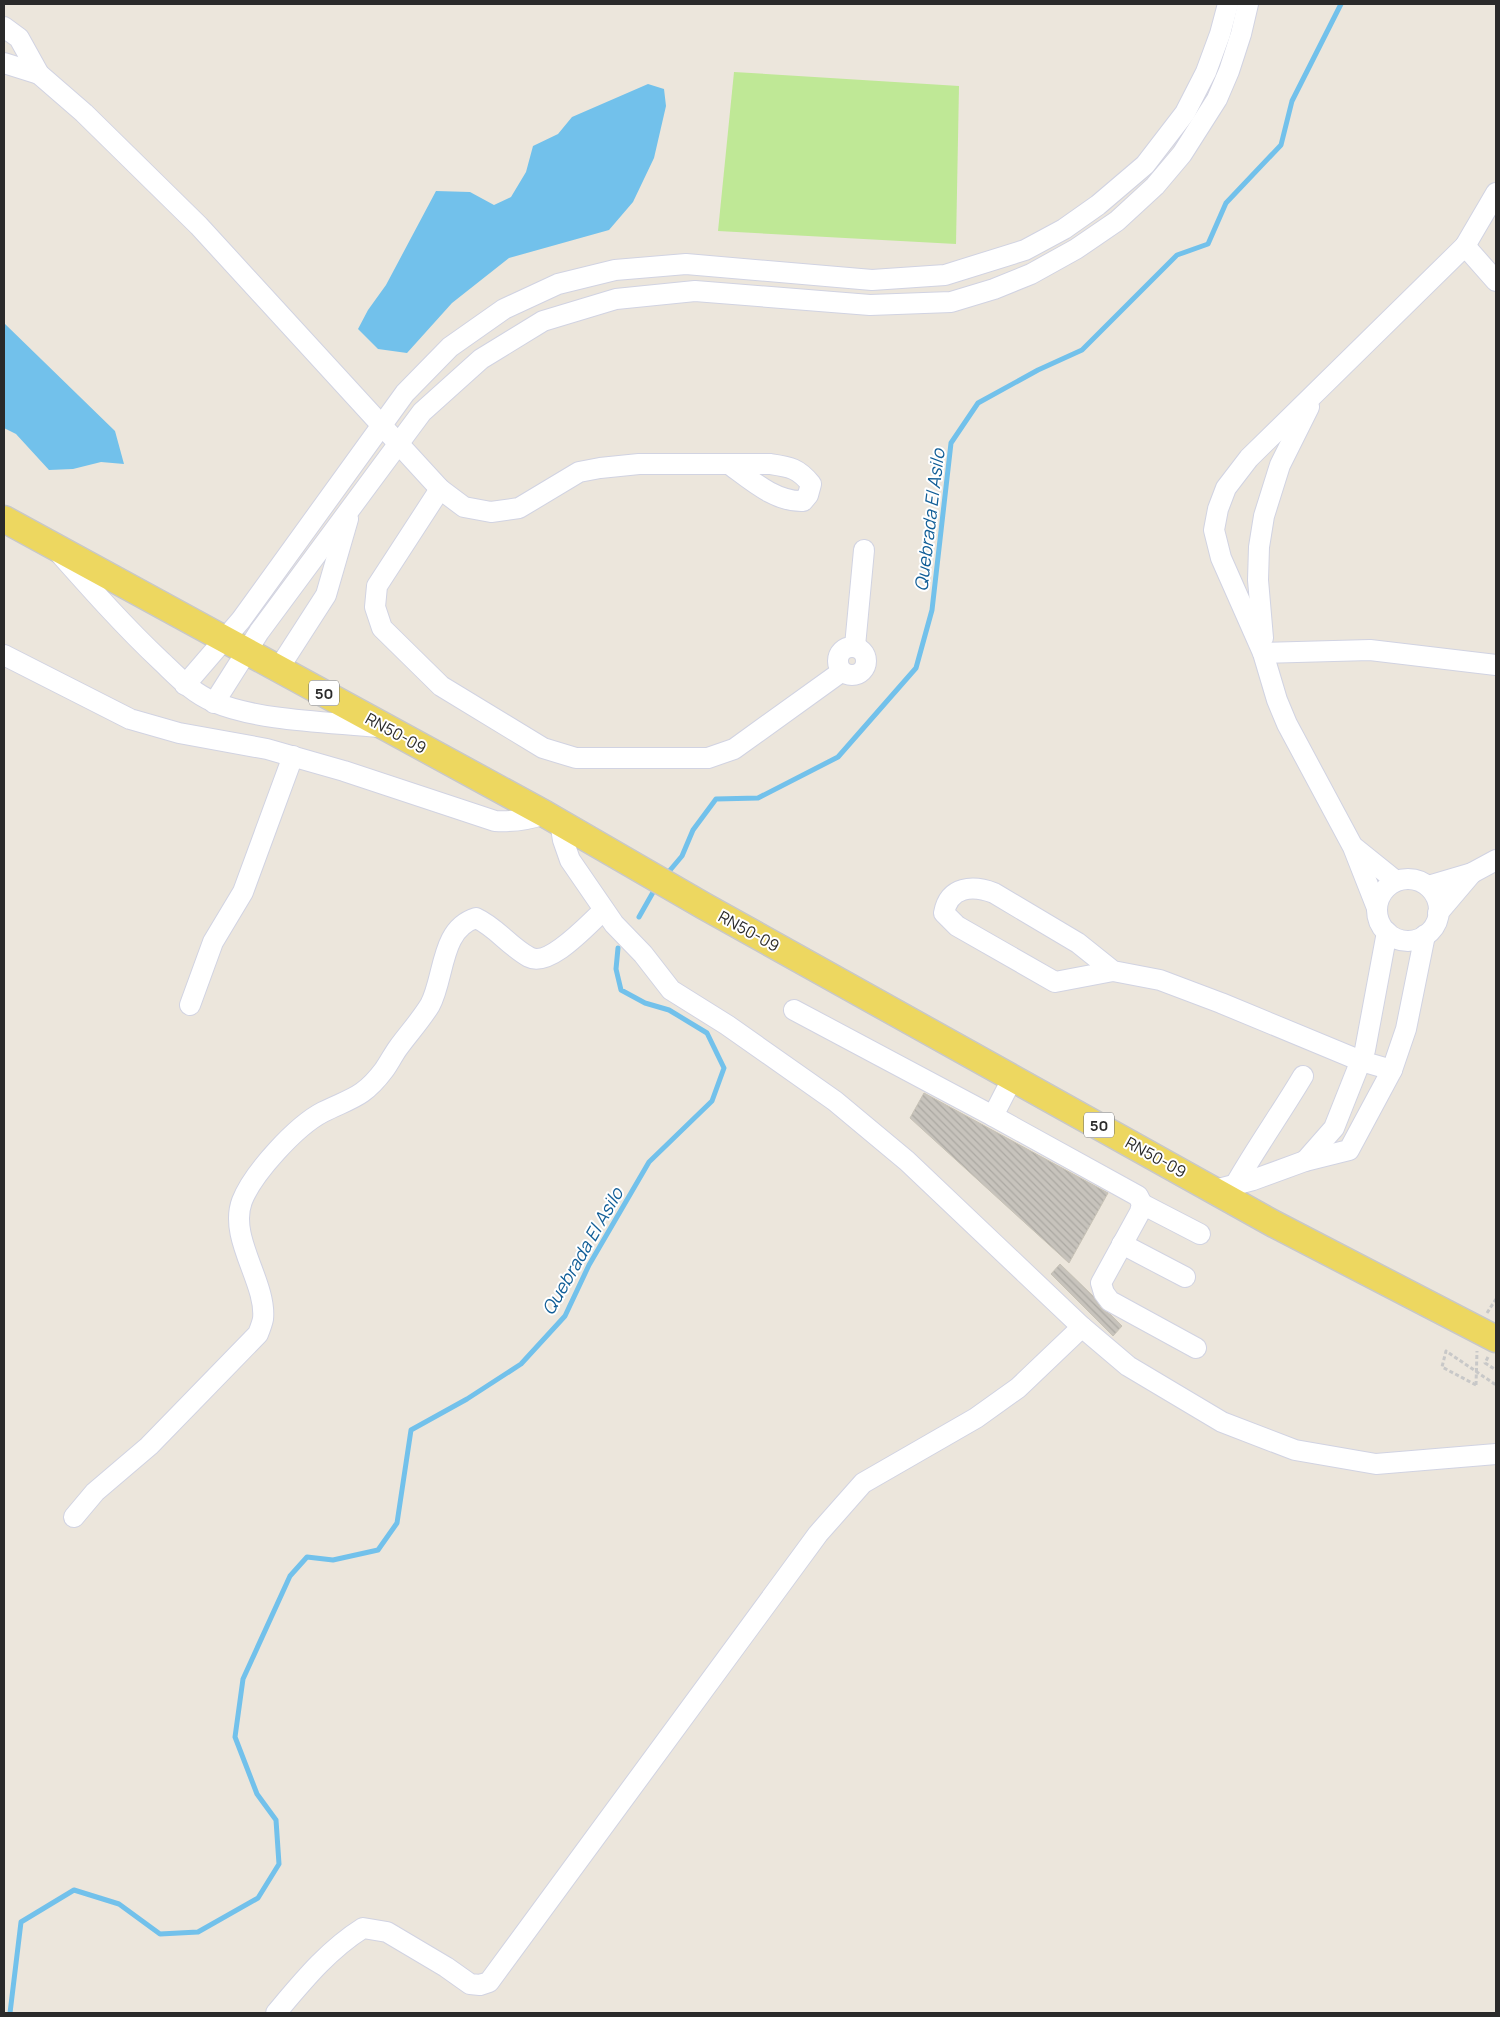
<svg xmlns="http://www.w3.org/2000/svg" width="1500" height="2017" font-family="Manrope,sans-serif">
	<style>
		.pitch { fill: #bfe896 }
		.water { fill: #72c1eb }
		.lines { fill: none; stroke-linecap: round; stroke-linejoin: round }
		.stream { stroke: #72c1eb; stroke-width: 5 }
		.building { fill: url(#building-back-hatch); stroke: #c7c2b6 }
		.minor-casing { stroke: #d1d3e2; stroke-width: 22 }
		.major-casing { stroke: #c8c8c8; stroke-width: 29 }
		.path { stroke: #c8c8c8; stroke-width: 3; stroke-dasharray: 4 2.5; stroke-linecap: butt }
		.minor { stroke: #fff; stroke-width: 20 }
		.major { stroke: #edd760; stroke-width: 26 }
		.path-bridge { stroke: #c8c8c8; stroke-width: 3; stroke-dasharray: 4 2.5; stroke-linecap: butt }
		.labels { text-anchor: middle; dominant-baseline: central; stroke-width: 4; stroke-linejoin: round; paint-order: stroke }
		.shield { fill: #fff; stroke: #6a6a6a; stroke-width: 1 }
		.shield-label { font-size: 15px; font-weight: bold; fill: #2a2a2a }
		.street-label { font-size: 16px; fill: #2a2a2a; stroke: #fff }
		.water-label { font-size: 18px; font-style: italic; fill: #115e97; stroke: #fff }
	</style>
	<defs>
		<pattern id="building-back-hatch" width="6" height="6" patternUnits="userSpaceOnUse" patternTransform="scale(1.25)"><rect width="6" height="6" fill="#c7c3bc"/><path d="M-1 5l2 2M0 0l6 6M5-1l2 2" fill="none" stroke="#aba8a2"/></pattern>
	</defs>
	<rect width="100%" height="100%" fill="#ece6dc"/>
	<!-- pitch -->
	<polygon class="pitch" points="734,72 959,86 956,244 718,231"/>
	<!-- water -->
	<g class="water">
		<polygon points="648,84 664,89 666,106 654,158 633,202 609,230 509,258 452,303 407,353 378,349 358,329 368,310 386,285 436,191 470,192 494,205 511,197 526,172 533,146 558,134 572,117"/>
		<polygon points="4,323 115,431 124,464 101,462 73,469 49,470 16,434 4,428"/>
	</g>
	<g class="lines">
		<!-- stream -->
		<g class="stream">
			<polyline points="666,875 682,856 693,830 716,799 758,798 838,757 916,668 932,610 951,443 978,403 1038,370 1082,350 1177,255 1208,244 1226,203 1281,145 1292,101 1341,4"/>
			<polyline points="639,917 656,887"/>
			<polyline points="10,2013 21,1922 74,1890 119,1904 160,1934 198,1932 258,1898 279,1864 276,1820 257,1794 235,1737 243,1679 290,1576 307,1557 333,1560 378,1550 397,1523 411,1430 467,1399 521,1364 565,1316 589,1265 649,1162 712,1101 724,1068 707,1033 669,1010 645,1003 621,990 616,969 618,948"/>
		</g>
	</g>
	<!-- building -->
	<g class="building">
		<polygon points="924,1093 1108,1193 1069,1263 910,1118"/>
		<polygon points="1060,1264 1093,1296 1101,1308 1111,1315 1122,1326 1113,1336 1051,1274"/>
	</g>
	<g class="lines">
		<defs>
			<g id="minor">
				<path d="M4 27 19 38 39 74 84 113 199 226 440 489 464 507 491 512 519 508 579 472 600 468 639 464H770C790 467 798 468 811 484L808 495 803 501C775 502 751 480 729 464"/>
				<polyline points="4,63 39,74"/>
				<polyline points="1465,246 1496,193"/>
				<polyline points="440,489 377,586 375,607 382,628 441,686 543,748 576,758 708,758 734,749 841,672"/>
				<path d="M61 555C93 591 125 627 160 660 177 676 192 693 214 702 258 721 331 722 379 727"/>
				<polyline points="1263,638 1258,580 1259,547 1264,516 1280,465 1309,407"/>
				<polyline points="855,646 864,550"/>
				<circle cx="852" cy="661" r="14"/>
				<polyline points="1263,653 1370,650 1496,665"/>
				<path d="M4 655 130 719 179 733 267 749 344 771 495 821C513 822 528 820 545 814"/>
				<polyline points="279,668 326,595 348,519"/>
				<polyline points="185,685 241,620 405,393 450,347 504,309 558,284 615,270 686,264 872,280 945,275 1025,250 1064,229 1098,205 1145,165 1185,113 1206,72 1220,34 1228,4"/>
				<polyline points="214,703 259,632 422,412 481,359 543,321 616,299 695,291 870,305 951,302 994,289 1031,274 1076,249 1117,221 1155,186 1182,154 1217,99 1229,71 1241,34 1248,4"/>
				<polyline points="560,822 563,840 570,860 614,924 643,954 671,990 727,1025 835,1101 907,1161 1082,1327 1128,1366 1222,1422 1295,1450 1376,1464 1496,1454"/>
				<polyline points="1355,848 1396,881"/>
				<circle cx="1408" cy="910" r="31"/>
				<polyline points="1428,886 1472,873 1496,860"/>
				<polyline points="1377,908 1353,847 1287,724 1277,700 1263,653 1221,558 1214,530 1218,509 1226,488 1249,458 1465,246 1496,281"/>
				<polyline points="1438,913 1472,873"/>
				<path d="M1113 971 1078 943 994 893C973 885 949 886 944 913L957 926 1055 982 1113 971 1160 980 1221 1003 1361 1061 1392 1070"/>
				<polyline points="190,1005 213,942 243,892 293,756"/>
				<polyline points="794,1010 993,1116"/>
				<polyline points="1013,1077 993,1116 1138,1196 1142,1204 1140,1212 1101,1283 1104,1293 1110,1301 1196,1348"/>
				<polyline points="1305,1161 1334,1128 1365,1050 1387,932"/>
				<path d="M1235 1185C1256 1148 1281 1113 1303 1076"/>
				<polyline points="1215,1190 1253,1180 1305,1161 1349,1150 1392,1070 1406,1029 1425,935"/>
				<polyline points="1142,1204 1200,1234"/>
				<polyline points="1122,1244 1185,1277"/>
				<path d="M74 1517 95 1492 149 1446 258 1334C260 1329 262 1324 263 1319 267 1283 228 1238 242 1201 253 1173 296 1126 323 1112 351 1098 363 1098 384 1070 389 1063 393 1055 398 1048 408 1034 421 1020 430 1005 445 977 440 929 476 918 496 927 509 946 529 957 550 968 589 923 604 910"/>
				<path d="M276 2013C303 1981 328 1950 363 1928L387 1932 446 1967 470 1984 480 1985 489 1982 818 1534 863 1483 976 1418 1018 1388 1082 1327"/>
			</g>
			<polyline id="major" points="4,519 545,814 704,906 1274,1224 1496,1339"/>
		</defs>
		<!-- minor casing -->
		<use href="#minor" class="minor-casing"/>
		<!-- major casing -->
		<use href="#major" class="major-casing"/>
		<!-- path -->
		<g class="path">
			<polyline points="1487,1313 1496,1299"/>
			<polyline points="1488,1357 1485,1363 1496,1370"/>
			<polyline points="1476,1385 1477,1351"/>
		</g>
		<!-- minor -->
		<use href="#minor" class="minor"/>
		<!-- major -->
		<use href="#major" class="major"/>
		<!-- path-bridge -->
		<polyline class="path-bridge" points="1476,1385 1442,1367 1446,1351 1496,1385"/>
	</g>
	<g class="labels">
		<!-- shield labels -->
		<g class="shield">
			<rect x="309" y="680.5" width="30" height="25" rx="4"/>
			<rect x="1084" y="1112.5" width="30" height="25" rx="4"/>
		</g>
		<g class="shield-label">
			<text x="324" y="693">50</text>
			<text x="1099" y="1125">50</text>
		</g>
		<!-- street labels -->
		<g class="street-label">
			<text transform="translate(396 733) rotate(29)">RN50-09</text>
			<text transform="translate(749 931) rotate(29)">RN50-09</text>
			<text transform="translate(1156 1157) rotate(29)">RN50-09</text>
		</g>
		<!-- water labels -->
		<g class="water-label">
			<text transform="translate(929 520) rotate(-83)">Quebrada El Asilo</text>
			<text transform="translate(582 1251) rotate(-60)">Quebrada El Asilo</text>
		</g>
	</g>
	<!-- border -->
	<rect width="1500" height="2017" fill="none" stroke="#2a2a2a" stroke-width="10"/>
</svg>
